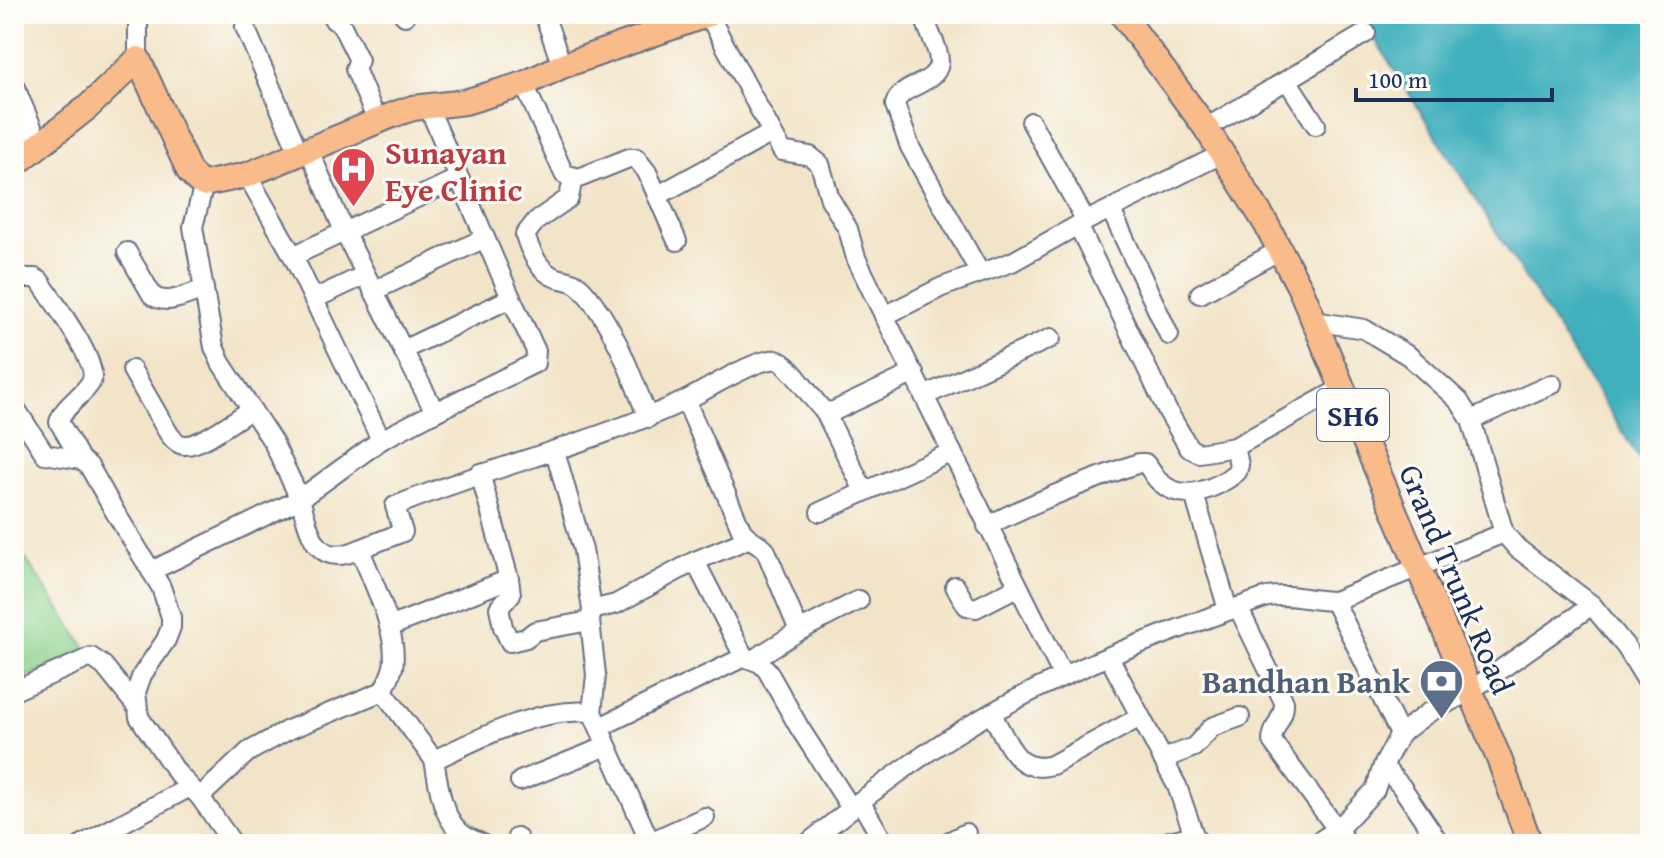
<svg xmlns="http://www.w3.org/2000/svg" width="1664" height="858" font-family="'Gentium Book Plus',serif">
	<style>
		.green { fill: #8ad18d; stroke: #528076; stroke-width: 2 }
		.water { fill: #41b0be; stroke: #2e708e; stroke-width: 2 }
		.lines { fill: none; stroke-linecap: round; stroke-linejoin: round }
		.minor-casing { stroke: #666e83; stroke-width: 22 }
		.major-casing { stroke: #666e83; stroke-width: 28 }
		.minor { stroke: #fff; stroke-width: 18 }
		.major { stroke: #fabb8b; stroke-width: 24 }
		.labels { text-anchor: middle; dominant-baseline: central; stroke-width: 6; stroke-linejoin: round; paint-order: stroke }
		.shield { fill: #fdfcf7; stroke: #5f6c8c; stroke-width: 2 }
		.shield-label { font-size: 30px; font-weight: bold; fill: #1b2f5e }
		.health-label { font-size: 32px; font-weight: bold; fill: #be3a42; stroke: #fdfcf7; text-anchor: start }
		.street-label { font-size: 32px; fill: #1b2f5e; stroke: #fdfcf7 }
		.service-label { font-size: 32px; font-weight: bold; fill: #4e5e75; stroke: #fdfcf7; text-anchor: end }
	</style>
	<rect width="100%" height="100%" fill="#fdfcf7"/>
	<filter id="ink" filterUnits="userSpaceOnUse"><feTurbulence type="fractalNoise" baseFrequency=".0125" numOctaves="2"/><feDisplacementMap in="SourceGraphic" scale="16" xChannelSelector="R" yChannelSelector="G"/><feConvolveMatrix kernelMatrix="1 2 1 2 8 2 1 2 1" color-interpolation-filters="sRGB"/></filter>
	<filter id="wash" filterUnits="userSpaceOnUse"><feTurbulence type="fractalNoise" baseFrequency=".006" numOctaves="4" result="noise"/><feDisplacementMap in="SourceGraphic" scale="32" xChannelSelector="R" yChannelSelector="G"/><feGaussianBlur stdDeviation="1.8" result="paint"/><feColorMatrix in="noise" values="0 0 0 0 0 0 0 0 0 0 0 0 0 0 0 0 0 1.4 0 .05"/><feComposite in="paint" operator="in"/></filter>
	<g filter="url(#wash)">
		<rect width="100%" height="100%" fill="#f2e4c8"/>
		<!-- green -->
		<polygon class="green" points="25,558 87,650 14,682 14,564"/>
		<!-- water -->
		<polygon class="water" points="1359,14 1650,14 1650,476"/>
	</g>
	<g filter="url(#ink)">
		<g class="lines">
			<defs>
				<g id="minor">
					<polyline points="138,14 138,59"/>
					<polyline points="331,14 334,20 341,24 359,60 355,69 377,121"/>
					<polyline points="403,14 405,16"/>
					<polyline points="544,14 562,66"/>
					<polyline points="708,14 782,151 810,156 820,164 830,199 848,229 856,258 870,287 1063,676"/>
					<path d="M924 14C926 30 940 48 939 63 936 86 899 84 895 105L910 147 980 273"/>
					<polyline points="245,27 299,153"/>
					<polyline points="1287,80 1316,125"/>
					<polyline points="524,84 564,174 579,178 629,158 636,158 647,172 677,241"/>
					<polyline points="14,85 40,146"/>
					<polyline points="1031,122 1086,221"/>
					<polyline points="1206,128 1366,33"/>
					<polyline points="309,150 344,231 403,350"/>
					<polyline points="247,175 293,256 381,440"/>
					<path d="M573 177 569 198 536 221 525 235C530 251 540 273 557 278 569 281 575 281 584 291 615 327 631 374 648 418"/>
					<polyline points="204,184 193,227 214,347 221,363 273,442 300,499 381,440 435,412 403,350 511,298 428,106"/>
					<polyline points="657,196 770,134"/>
					<polyline points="1111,210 1169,335"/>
					<polyline points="1078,225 1167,410 1189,448 1199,453 1235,447"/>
					<path d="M127 252 152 295C166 307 188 294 204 289"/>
					<polyline points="293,256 459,178"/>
					<path d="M14 278H35L40 281C51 299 101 364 91 382 82 397 64 405 59 422L81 460"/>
					<polyline points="373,291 485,238"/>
					<polyline points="1200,294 1280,250"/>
					<polyline points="314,299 365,275"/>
					<polyline points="884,316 942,287 1012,262 1078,225 1222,154"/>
					<polyline points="1314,321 1364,329 1409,356 1459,401 1471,420 1504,533 1517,548 1592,605 1626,647 1650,686"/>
					<path d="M132 370 169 434C173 439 178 445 185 445 201 446 237 418 251 410"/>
					<polyline points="924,396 1051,338"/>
					<path d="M686 401 742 531C749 540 758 542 766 551L799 631"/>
					<polyline points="14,406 45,454 81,460 89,466 115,512 161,587 171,617 171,627 166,640 142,675 136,692 139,717 178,774 200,797 233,844"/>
					<polyline points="435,412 535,363 536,351 511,298"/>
					<polyline points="825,412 864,491"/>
					<polyline points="1471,420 1552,384"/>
					<polyline points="555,451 583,550 592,610 590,621 596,675 592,712"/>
					<polyline points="1194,494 1228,610"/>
					<polyline points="820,512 952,452"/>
					<path d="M987 526C1036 501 1087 481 1139 463H1145C1151 469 1154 478 1161 483 1184 503 1216 489 1237 472L1239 465 1235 447 1342 388"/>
					<polyline points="695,561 744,657"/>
					<path d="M151 571 300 499C310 532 315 570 360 549"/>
					<polyline points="509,579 511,594 499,608 503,627 510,642 526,638 535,631 590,621"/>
					<polyline points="955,586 967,606 976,608 1017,587"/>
					<polyline points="1334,601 1400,734"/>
					<path d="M1238 607 1284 702C1285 718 1272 726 1272 741L1348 844"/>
					<polyline points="592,610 616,604 695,561 748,539"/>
					<polyline points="389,627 509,579 480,473"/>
					<polyline points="1109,657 1177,786 1197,844"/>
					<polyline points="754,659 799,631 859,600"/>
					<polyline points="14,691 91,657 104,666 136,706"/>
					<path d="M991 713C1007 739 1016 776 1052 765L1140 717"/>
					<polyline points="600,727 744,657 760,663 767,670 799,727 851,808"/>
					<polyline points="1163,759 1194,747 1212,727 1240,717"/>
					<path d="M434 760C439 785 441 820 465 836 470 839 477 841 482 844"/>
					<polyline points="1383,766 1401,786 1440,844"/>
					<polyline points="520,781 607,746"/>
					<polyline points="200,797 248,752 288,730 383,691"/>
					<polyline points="860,801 885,844"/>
					<polyline points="517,837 520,844"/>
					<polyline points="650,842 705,817"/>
					<polyline points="83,844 190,787"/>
					<path d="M651 844 592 712C538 707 482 737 434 760L383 691C387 683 391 675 393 667 399 632 372 582 360 549L403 532 395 506C489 467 589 445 682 402 702 393 757 357 776 360 790 362 812 401 825 412L834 411 914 373"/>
					<path d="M807 844C866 796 925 750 991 713 1078 664 1173 630 1267 597 1291 593 1311 601 1334 601L1504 533"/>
					<polyline points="944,844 966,833"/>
					<polyline points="1158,844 1194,835"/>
					<polyline points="1315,844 1338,829 1375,790 1383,766 1400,734 1428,713 1470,691 1592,605"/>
				</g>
				<g id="major">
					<polyline points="1122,14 1206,128 1265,222 1301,290 1500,761 1530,844"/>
					<polyline points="14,165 88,107 138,59 189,171 199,182 204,184 247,175 395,114 413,108 465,102 524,84 562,66 709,14"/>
				</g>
			</defs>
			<!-- minor casing -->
			<use href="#minor" class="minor-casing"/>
			<!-- major casing -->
			<use href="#major" class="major-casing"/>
			<!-- minor -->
			<use href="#minor" class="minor"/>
			<!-- major -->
			<use href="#major" class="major"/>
		</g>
	</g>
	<!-- icons -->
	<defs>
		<symbol id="hospital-pin" viewBox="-11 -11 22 30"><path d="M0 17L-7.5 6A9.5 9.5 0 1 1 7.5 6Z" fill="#e0444e" stroke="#fdfcf7"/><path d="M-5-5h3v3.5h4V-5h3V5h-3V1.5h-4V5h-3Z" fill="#fff"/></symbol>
		<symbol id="bank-pin" viewBox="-11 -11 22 30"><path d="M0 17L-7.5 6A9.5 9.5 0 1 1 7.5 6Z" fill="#5c6f8a" stroke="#fdfcf7"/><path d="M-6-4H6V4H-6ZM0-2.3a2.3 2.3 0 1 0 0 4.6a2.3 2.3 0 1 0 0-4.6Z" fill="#fff"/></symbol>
	</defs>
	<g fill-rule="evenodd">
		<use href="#hospital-pin" x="328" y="144" width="51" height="69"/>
		<use href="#bank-pin" x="1416" y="656" width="51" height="69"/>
	</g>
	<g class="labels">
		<!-- shield labels -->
		<rect class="shield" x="1317" y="389" width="72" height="52" rx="6"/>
		<g class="shield-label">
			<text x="1353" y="415">SH6</text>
		</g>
		<!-- health labels -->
		<g class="health-label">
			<text x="385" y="152">Sunayan<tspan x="385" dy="37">Eye Clinic</tspan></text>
		</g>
		<!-- street labels -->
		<g class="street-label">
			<text transform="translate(1457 579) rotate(67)">Grand Trunk Road</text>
		</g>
		<!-- service labels -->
		<g class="service-label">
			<text x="1410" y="681">Bandhan Bank</text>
		</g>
	</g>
	<!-- margin -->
	<rect width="1664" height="858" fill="none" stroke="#fdfcf7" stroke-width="48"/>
	<!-- scale -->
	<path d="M1356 88v12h196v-12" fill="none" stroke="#1b2f5e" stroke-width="4"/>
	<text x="1368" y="88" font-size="24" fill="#1b2f5e" stroke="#fdfcf7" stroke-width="6" paint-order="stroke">100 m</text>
</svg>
